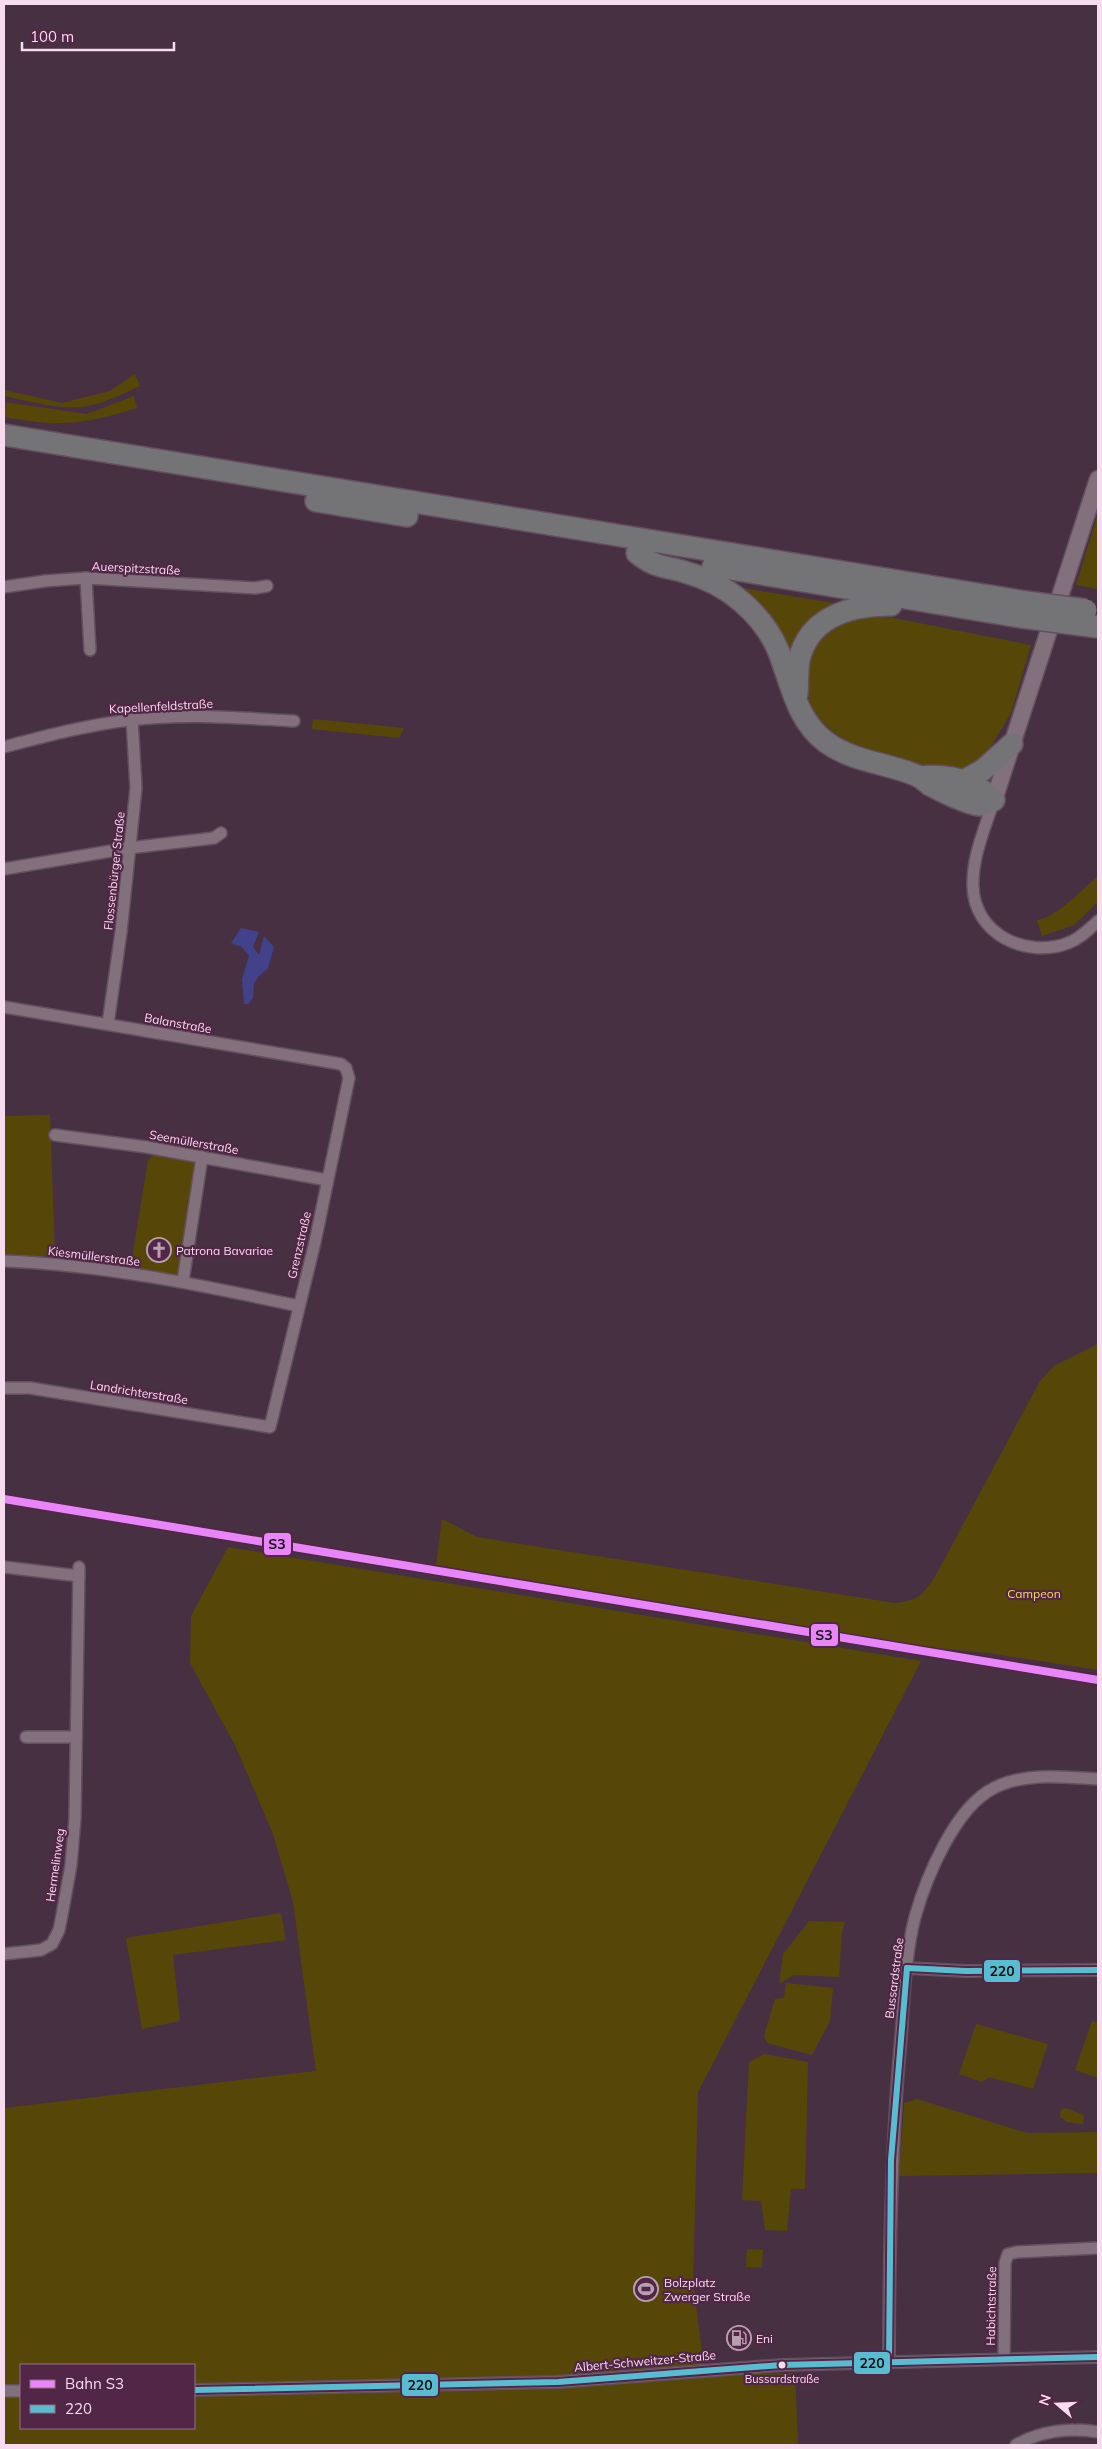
<svg xmlns="http://www.w3.org/2000/svg" width="1102" height="2449" font-family="Mulish,sans-serif">
	<style>
		.green { fill: #564709; fill-rule: evenodd }
		.water { fill: #42428b }
		.lines { fill: none; stroke-linecap: round; stroke-linejoin: round }
		.street-casing { stroke: #644f5f; stroke-width: 14 }
		.secondary-casing { stroke: #644f5f; stroke-width: 19 }
		.highway-casing { stroke: #644f5f; stroke-width: 24 }
		.street { stroke: #82707d; stroke-width: 11 }
		.secondary { stroke: #82707d; stroke-width: 16 }
		.highway { stroke: #747477; stroke-width: 21 }
		.highway-bridge-casing { stroke: #644f5f; stroke-width: 24; stroke-linecap: butt }
		.highway-bridge { stroke: #747477; stroke-width: 21 }
		.bus-1-casing { stroke: #512646; stroke-width: 10 }
		.bus-1 { stroke: #5abcd0; stroke-width: 6 }
		.rail-1-casing { stroke: #512646; stroke-width: 11 }
		.rail-1 { stroke: #e885f9; stroke-width: 8 }
		.bus-dot { fill: #f7dbee; stroke: #512646; stroke-width: 2 }
		.labels { text-anchor: middle; dominant-baseline: central; stroke-width: 4.5; stroke-linejoin: round; paint-order: stroke }
		.bus-label { font-size: 11px; fill: #f7dbee; stroke: #512646 }
		.street-label { font-size: 12px; fill: #f7dbee; stroke: #512646 }
		.poi-label { font-size: 12px; fill: #f7dbee; stroke: #512646; text-anchor: start }
		.park-label { font-size: 12px; fill: #f7dc50; stroke: #512646 }
		.line-badge { stroke: #512646; stroke-width: 2 }
		.pale-badge-label { font-size: 14px; text-anchor: middle; font-weight: bold; fill: #111 }
	</style>
	<rect width="100%" height="100%" fill="#473041"/>
	<!-- green -->
	<g class="green">
		<path d="M135 374 140 386C122 394 102 405 81 407 55 409 29 401 4 396V390L62 403 110 391Z"/>
		<path d="M134 396 137 408C82 425 60 427 4 417V402L87 414Z"/>
		<polygon points="1098,514 1098,589 1076,585"/>
		<polygon points="730,586 846,605 790,672"/>
		<path d="M863 614 899 619 1031 645 1011 713 985 756 964 770C917 765 821 752 808 695 806 688 808 677 809 669 810 637 836 623 863 614Z"/>
		<polygon points="313,719 404,728 399,738 312,729"/>
		<path d="M1098 876V902L1074 925 1042 936 1037 920C1056 918 1084 888 1098 876Z"/>
		<polygon points="50,1115 55,1257 4,1254 4,1116"/>
		<polygon points="156,1153 193,1158 198,1164 181,1272 178,1276 136,1270 131,1265 148,1160"/>
		<path d="M1098 1344V1670L988 1653 927 1647 436 1565 442 1519 477 1537 895 1603C920 1600 923 1595 937 1573L1040 1381 1054 1366Z"/>
		<path d="M228 1547 921 1661 698 2092 693 2283 705 2375 795 2373 798 2445H4V2108L316 2071 293 1902 273 1834 235 1745 190 1663 191 1616ZM21 2365H194V2428H21Z"/>
		<polygon points="281,1913 286,1940 173,1955 180,2021 142,2029 126,1938"/>
		<polygon points="809,1921 845,1922 842,1933 839,1977 793,1975 779,1984 783,1954"/>
		<polygon points="786,1983 833,1988 830,2021 812,2055 767,2043 764,2036 775,1999 784,1998"/>
		<polygon points="1092,2021 1098,2023 1098,2078 1075,2070"/>
		<polygon points="976,2024 1048,2044 1033,2089 989,2077 982,2082 959,2074"/>
		<polygon points="764,2054 808,2062 805,2189 791,2189 787,2231 765,2230 761,2201 742,2200 749,2062"/>
		<polygon points="917,2099 1027,2133 1098,2132 1098,2173 899,2176 904,2103"/>
		<polygon points="1066,2108 1084,2115 1083,2124 1067,2122 1060,2117 1061,2109"/>
		<polygon points="747,2249 763,2250 762,2268 746,2267"/>
	</g>
	<!-- water -->
	<polygon class="water" points="241,928 259,932 253,947 259,955 264,936 274,947 268,968 258,977 254,984 253,998 248,1004 244,1004 242,979 249,956 242,947 231,943"/>
	<g class="lines">
		<defs>
			<g id="street">
				<polyline points="86,578 90,650"/>
				<polyline points="4,587 45,581 86,578 255,588 267,586"/>
				<path d="M4 747C46 736 87 725 130 720 184 713 239 718 294 721"/>
				<path d="M994 800C985 828 972 857 973 886 974 934 1026 959 1068 943 1080 939 1089 929 1098 921"/>
				<polyline points="4,869 129,848 214,838 221,833"/>
				<polyline points="4,1007 341,1064 346,1068 349,1078 315,1242 270,1427 30,1388 4,1388"/>
				<polyline points="108,1024 121,932 136,788 132,719"/>
				<polyline points="55,1135 146,1147 327,1180"/>
				<path d="M4 1261C104 1265 201 1285 299 1306"/>
				<polyline points="183,1281 202,1157"/>
				<polyline points="4,1567 79,1576"/>
				<polyline points="26,1737 76,1737"/>
				<polyline points="4,1954 41,1950 52,1944 59,1930 62,1915 71,1865 75,1818 79,1567"/>
				<polyline points="907,1968 966,1971 1098,1970"/>
				<polyline points="1004,2359 1005,2263 1008,2254 1017,2252 1098,2248"/>
				<path d="M889 2362C889 2253 891 2145 901 2037 904 1998 905 1956 915 1917 926 1878 955 1807 994 1788 1024 1772 1066 1777 1098 1779"/>
				<polyline points="194,2390 558,2382 782,2365 1098,2357"/>
				<polyline points="4,2391 21,2391"/>
				<path d="M1016 2445C1039 2431 1072 2427 1098 2432"/>
			</g>
			<polyline id="secondary" points="994,800 1098,479"/>
			<g id="highway">
				<polyline points="4,435 1026,602"/>
				<polyline points="316,501 407,516"/>
				<path d="M637 553C655 568 665 566 685 572 706 578 726 588 742 602 757 615 770 631 778 650 791 682 796 720 826 742 853 762 888 763 918 776 922 778 926 782 930 785 941 791 968 804 979 805 984 805 990 802 994 800 973 779 947 774 919 777"/>
				<polyline points="713,566 1021,617"/>
				<polyline points="1082,625 1098,627"/>
				<path d="M797 694C798 683 797 671 799 660 809 616 852 605 891 605"/>
				<polyline points="965,780 983,770 1012,744"/>
			</g>
		</defs>
		<!-- street casing -->
		<use href="#street" class="street-casing"/>
		<!-- secondary casing -->
		<use href="#secondary" class="secondary-casing"/>
		<!-- highway casing -->
		<use href="#highway" class="highway-casing"/>
		<!-- street -->
		<use href="#street" class="street"/>
		<!-- secondary -->
		<use href="#secondary" class="secondary"/>
		<!-- highway -->
		<use href="#highway" class="highway"/>
		<defs>
			<g id="highway-bridge">
				<polyline points="1026,602 1086,610"/>
				<polyline points="1021,617 1082,625"/>
			</g>
		</defs>
		<!-- highway-bridge casing -->
		<use href="#highway-bridge" class="highway-bridge-casing"/>
		<!-- highway-bridge -->
		<use href="#highway-bridge" class="highway-bridge"/>
		<defs>
			<g id="bus-1">
				<polyline points="907,1968 966,1971 1098,1970"/>
				<polyline points="889,2362 891,2160 907,1968"/>
				<polyline points="194,2390 558,2382 782,2365 1098,2357"/>
			</g>
		</defs>
		<!-- bus-1 casing -->
		<use href="#bus-1" class="bus-1-casing"/>
		<!-- bus-1 -->
		<use href="#bus-1" class="bus-1"/>
		<defs>
			<polyline id="rail-1" points="4,1499 1098,1680"/>
		</defs>
		<!-- rail-1 casing -->
		<use href="#rail-1" class="rail-1-casing"/>
		<!-- rail-1 -->
		<use href="#rail-1" class="rail-1"/>
	</g>
	<!-- icons -->
	<defs>
		<symbol id="church-ring" viewBox="-11 -11 22 22"><circle r="9.5" fill="#512646" stroke="#b99fb1" stroke-width="1.5"/><path d="M-1.2-6h2.4v3.5h3.3v2.4h-3.3V6h-2.4V-.1h-3.3v-2.4h3.3Z" fill="#b99fb1"/></symbol>
		<symbol id="stadium-ring" viewBox="-11 -11 22 22"><circle r="9.5" fill="#512646" stroke="#b99fb1" stroke-width="1.5"/><path d="M0-5a6.5 5 0 1 0 0 10a6.5 5 0 1 0 0-10ZM-3.5-1.8h7v3.6h-7Z" fill="#b99fb1"/></symbol>
		<symbol id="fuel-ring" viewBox="-11 -11 22 22"><circle r="9.5" fill="#512646" stroke="#b99fb1" stroke-width="1.5"/><path d="M-5.5-6h7V0h2V4h1.3V-2.5L3-4.5l.8-.8L6-3V5H2.5V1h-1V6h-7ZM-4.2-4.7v3.2H.2V-4.7Z" fill="#b99fb1"/></symbol>
	</defs>
	<g fill-rule="evenodd">
		<use href="#church-ring" x="145" y="1236" width="28" height="28"/>
		<use href="#stadium-ring" x="632" y="2275" width="28" height="28"/>
		<use href="#fuel-ring" x="725" y="2324" width="28" height="28"/>
	</g>
	<!-- markers -->
	<circle class="bus-dot" cx="782" cy="2365" r="4.5"/>
	<g class="labels">
		<!-- bus labels -->
		<g class="bus-label">
			<text x="782" y="2379">Bussardstraße</text>
		</g>
		<!-- street labels -->
		<g class="street-label">
			<text transform="translate(136 568) rotate(3)">Auerspitzstraße</text>
			<text transform="translate(161 706) rotate(-3)">Kapellenfeldstraße</text>
			<text transform="translate(114 871) rotate(-84)">Flossenbürger Straße</text>
			<text transform="translate(178 1023) rotate(10)">Balanstraße</text>
			<text transform="translate(194 1142) rotate(10)">Seemüllerstraße</text>
			<text transform="translate(299 1245) rotate(-77)">Grenzstraße</text>
			<text transform="translate(94 1256) rotate(7)">Kiesmüllerstraße</text>
			<text transform="translate(139 1392) rotate(9)">Landrichterstraße</text>
			<text transform="translate(55 1865) rotate(-82)">Hermelinweg</text>
			<text transform="translate(894 1978) rotate(-83)">Bussardstraße</text>
			<text transform="translate(991 2306) rotate(-89)">Habichtstraße</text>
			<text transform="translate(645 2361) rotate(-5)">Albert-Schweitzer-Straße</text>
		</g>
		<!-- poi labels -->
		<g class="poi-label">
			<text x="176" y="1250">Patrona Bavariae</text>
			<text x="664" y="2282">Bolzplatz<tspan x="664" dy="14">Zwerger Straße</tspan></text>
			<text x="756" y="2338">Eni</text>
		</g>
		<!-- park labels -->
		<g class="park-label">
			<text x="1034" y="1593">Campeon</text>
		</g>
	</g>
	<g class="line-badge">
		<rect x="263" y="1532" width="29" height="24" rx="5" fill="#e885f9"/>
		<rect x="810" y="1623" width="29" height="24" rx="5" fill="#e885f9"/>
		<rect x="983" y="1959" width="38" height="24" rx="5" fill="#5abcd0"/>
		<rect x="853" y="2351" width="38" height="24" rx="5" fill="#5abcd0"/>
		<rect x="401" y="2373" width="38" height="24" rx="5" fill="#5abcd0"/>
	</g>
	<g class="pale-badge-label">
		<text x="277" y="1549">S3</text>
		<text x="824" y="1640">S3</text>
		<text x="1002" y="1976">220</text>
		<text x="872" y="2368">220</text>
		<text x="420" y="2390">220</text>
	</g>
	<!-- border -->
	<rect width="1102" height="2449" fill="none" stroke="#f7dbee" stroke-width="10"/>
	<!-- legend -->
	<rect x="20" y="2364" width="175" height="65" fill="#512646" stroke="#936e89"/>
	<rect x="30" y="2380" width="25" height="8" fill="#e885f9" stroke="#936e89"/>
	<text x="65" y="2389" font-size="15" fill="#f7dbee">Bahn S3</text>
	<rect x="30" y="2405" width="25" height="8" fill="#5abcd0" stroke="#936e89"/>
	<text x="65" y="2414" font-size="15" fill="#f7dbee">220</text>
	<!-- north arrow -->
	<g transform="translate(1057 2404) rotate(289)" stroke="#512646" stroke-width="4" paint-order="stroke">
	<path d="M0-4L9 19L0 12L-9 19Z" fill="#f7dbee"/>
	<text y="-8" font-size="14" font-weight="bold" text-anchor="middle" fill="#f7dbee">N</text>
	</g>
	<!-- scale -->
	<path d="M22 42v8h152v-8" fill="none" stroke="#f7dbee" stroke-width="2.5"/>
	<text x="30" y="42" font-size="15" fill="#f7dbee" stroke="#512646" stroke-width="4" paint-order="stroke">100 m</text>
</svg>
